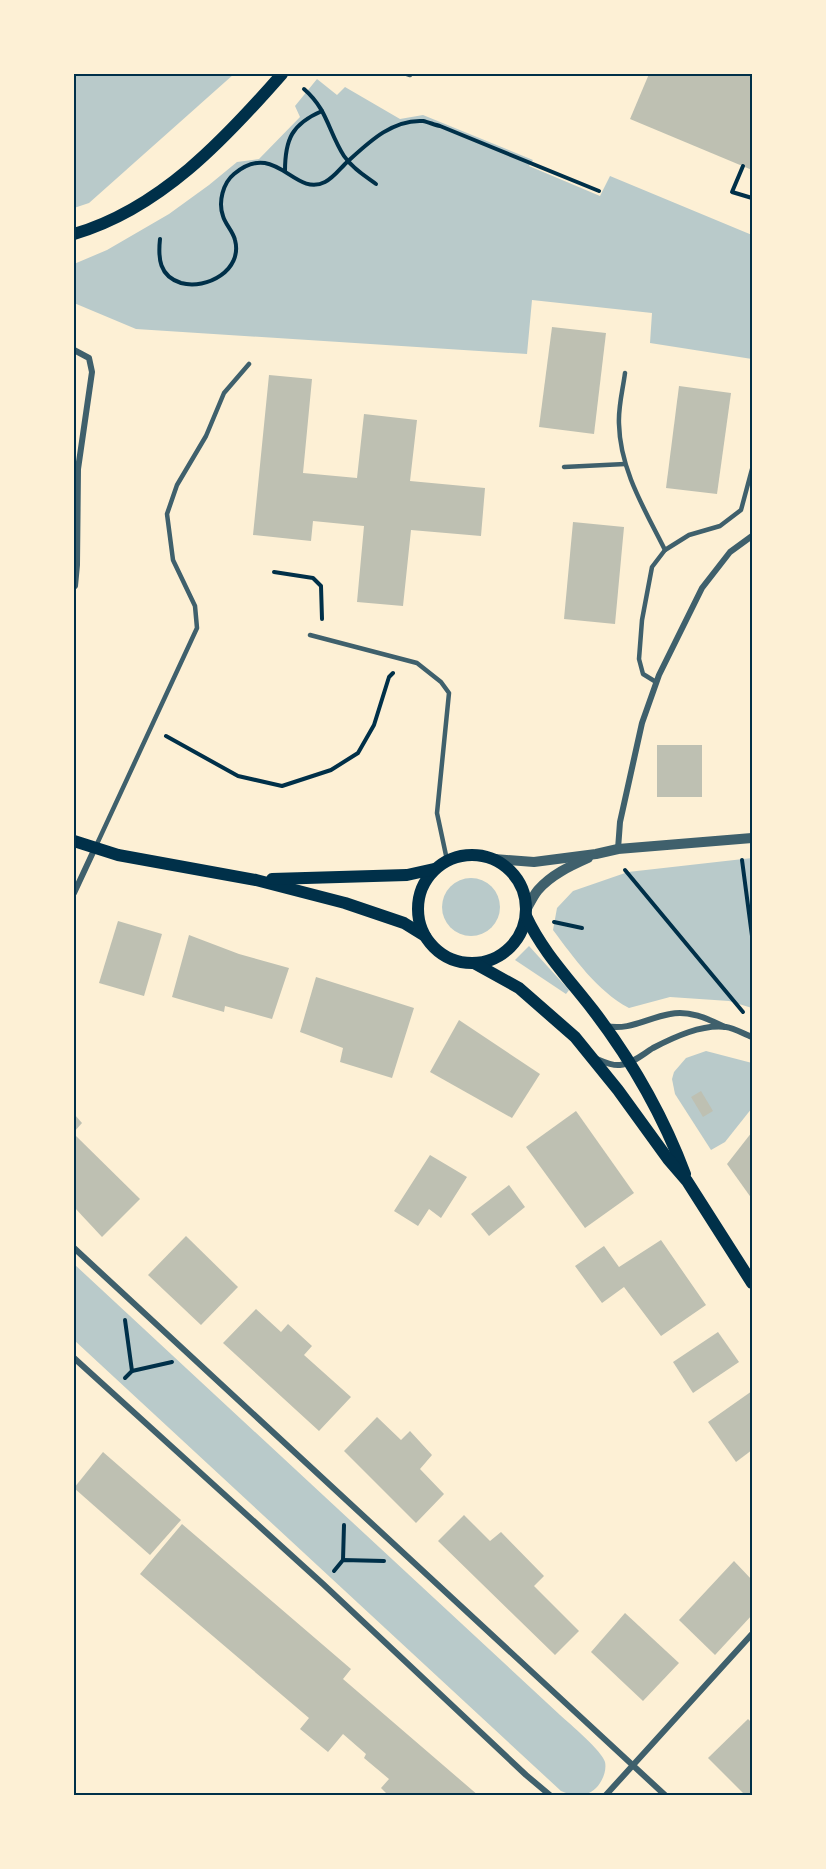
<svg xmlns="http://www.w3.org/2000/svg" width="826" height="1869" font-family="Raleway,sans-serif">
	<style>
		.green { fill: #b9caca }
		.building { fill: #bec0b2 }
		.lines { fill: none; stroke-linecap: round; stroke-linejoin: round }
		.path { stroke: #003049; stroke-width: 4 }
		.service { stroke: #3f606c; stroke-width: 4.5 }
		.minor { stroke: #3f606c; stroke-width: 6 }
		.tertiary { stroke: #3f606c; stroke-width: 10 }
		.secondary { stroke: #003049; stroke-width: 12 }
		.neatline { fill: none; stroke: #003049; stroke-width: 2 }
	</style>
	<rect width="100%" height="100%" fill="#fdf0d5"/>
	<!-- green -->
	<g class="green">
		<polygon points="74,74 234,74 89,203 74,208"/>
		<polygon points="317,79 337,95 345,87 400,119 423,115 533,160 529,166 600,196 610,176 752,235 752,359 650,343 652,313 532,300 527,354 136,329 74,303 74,264 107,250 169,214 209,185 237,162 259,159 300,117 295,106"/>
		<path d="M752 858V1008L729 1001 670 997 629 1008C597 991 574 958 553 930L557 908 573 891 628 872Z"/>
		<circle cx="471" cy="907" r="29"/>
		<polygon points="529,946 569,990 566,994 515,960"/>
		<polygon points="706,1051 752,1063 752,1108 725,1142 711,1150 675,1094 672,1079 674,1072 686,1058"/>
		<path d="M74 1264 560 1715C569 1723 603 1752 605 1762 607 1771 602 1782 596 1788 586 1798 573 1796 561 1791L74 1340Z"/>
	</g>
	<!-- building -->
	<g class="building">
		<polygon points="649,74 752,74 752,170 630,119"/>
		<polygon points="552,327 606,333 594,434 539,427"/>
		<polygon points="269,375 312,379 303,473 357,478 364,414 417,420 410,481 485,488 481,536 411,530 403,606 357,602 364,526 313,521 311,541 253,535"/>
		<polygon points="679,386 731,393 717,494 666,488"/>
		<polygon points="573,522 624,527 615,624 564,619"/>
		<rect x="657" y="745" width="45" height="52"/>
		<polygon points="118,921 162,934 144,996 99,983"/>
		<polygon points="189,935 239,954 289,968 272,1019 225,1006 224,1012 172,997"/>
		<polygon points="316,977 414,1008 392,1078 340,1062 343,1048 300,1032"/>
		<polygon points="459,1020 540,1074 512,1118 430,1072"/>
		<polygon points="701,1091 713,1111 703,1117 691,1097"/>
		<polygon points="576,1111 634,1193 585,1228 526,1147"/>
		<polygon points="74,1114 82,1123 74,1132"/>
		<polygon points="752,1132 752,1199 727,1164"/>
		<polygon points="74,1134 140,1199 102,1237 74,1207"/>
		<polygon points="430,1155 467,1177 441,1218 429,1209 418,1226 394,1211"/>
		<polygon points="509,1185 525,1207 489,1236 471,1214"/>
		<polygon points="186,1236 238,1287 201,1325 148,1275"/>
		<polygon points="661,1240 706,1305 661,1336 624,1287 602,1303 575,1266 604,1246 619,1267"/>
		<polygon points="256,1309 281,1332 288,1324 312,1346 304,1355 351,1397 319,1431 223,1343"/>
		<polygon points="718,1332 739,1362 693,1393 673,1362"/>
		<polygon points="752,1391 752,1450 736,1462 708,1422"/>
		<polygon points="377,1417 401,1440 410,1431 432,1455 420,1469 444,1494 416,1523 344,1451"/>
		<polygon points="103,1452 181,1520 150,1555 74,1488"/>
		<polygon points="464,1515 490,1541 501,1532 544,1576 534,1586 579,1631 555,1655 438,1541"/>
		<polygon points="182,1524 351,1669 343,1679 479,1796 389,1796 381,1788 389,1779 364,1758 366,1754 343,1734 328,1752 300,1729 309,1718 140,1574"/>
		<polygon points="734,1561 752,1580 752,1615 715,1655 679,1620"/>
		<polygon points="625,1613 679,1663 643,1701 591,1652"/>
		<polygon points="748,1719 752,1723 752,1796 746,1796 708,1758"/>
	</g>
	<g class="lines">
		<!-- path -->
		<g class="path">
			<path d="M304 89C328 110 328 131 344 156 352 168 365 176 376 184"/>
			<polyline points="743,166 732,192 752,198"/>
			<path d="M285 171C285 139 292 124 322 111"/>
			<path d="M160 239C158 258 159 276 181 283 207 290 243 270 235 240 233 231 225 224 223 216 218 202 223 183 234 174 276 139 294 198 325 182 333 178 339 170 345 164 366 145 391 119 423 121 428 122 435 125 440 126L599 191"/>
			<polyline points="274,572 313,578 321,586 322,619"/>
			<polyline points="166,736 238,776 282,786 331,770 358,753 374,725 389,677 393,673"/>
			<polyline points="742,860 752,936"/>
			<polyline points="625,870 743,1012"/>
			<polyline points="554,922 582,928"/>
			<polyline points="125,1320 132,1371 125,1378"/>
			<polyline points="132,1371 172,1362"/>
			<polyline points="343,1560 344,1525"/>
			<polyline points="334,1571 343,1560 384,1561"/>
		</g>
		<!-- service -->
		<g class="service">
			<polyline points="407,74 410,75"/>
			<path d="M625 373C623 389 618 407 619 424 620 470 645 510 665 550"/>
			<polyline points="564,467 625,464"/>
			<polyline points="310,635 417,663 441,682 449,693 437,813 447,860"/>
			<polyline points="656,682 643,674 639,659 642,620 652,567 665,550 689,535 720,526 741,510 752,469"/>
			<polyline points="96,846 197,628 195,606 173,560 167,514 177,485 206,436 224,393 249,364"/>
		</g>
		<!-- minor -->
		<g class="minor">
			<polyline points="74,350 89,358 92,372 78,469 77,565 75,586 74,587"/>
			<polyline points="618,849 620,822 642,723 659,675 702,588 730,552 752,536"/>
			<polyline points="74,893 95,848"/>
			<path d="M606 1026C629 1031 647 1018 670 1014 690 1010 708 1019 725 1027"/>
			<path d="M597 1059C604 1062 612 1066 620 1065 632 1064 643 1054 653 1048 674 1037 702 1024 726 1027 734 1028 744 1034 752 1037"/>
			<polyline points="74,1248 666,1796"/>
			<polyline points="74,1358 323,1584 526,1775 551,1796"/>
			<polyline points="605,1796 752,1634"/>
		</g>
		<!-- tertiary -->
		<g class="tertiary">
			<polyline points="494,859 534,862 596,854 618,849 752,838"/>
			<path d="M525 912C529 905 533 896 538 890 551 875 570 866 588 858"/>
		</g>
		<!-- secondary -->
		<g class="secondary">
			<path d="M74 234C160 209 225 139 282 74"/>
			<polyline points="74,841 118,855 256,880 345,903 404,923 425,936"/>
			<circle cx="472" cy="909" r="54"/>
			<polyline points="272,879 407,875 434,869"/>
			<path d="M526 916C542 951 569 979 593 1010 632 1061 662 1113 685 1174"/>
			<polyline points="474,963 519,988 575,1037 618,1090 668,1159 687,1181 752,1283"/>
		</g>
	</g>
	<!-- border -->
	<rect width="826" height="1869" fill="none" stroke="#fdf0d5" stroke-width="150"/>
	<rect x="75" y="75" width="676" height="1719" class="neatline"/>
</svg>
